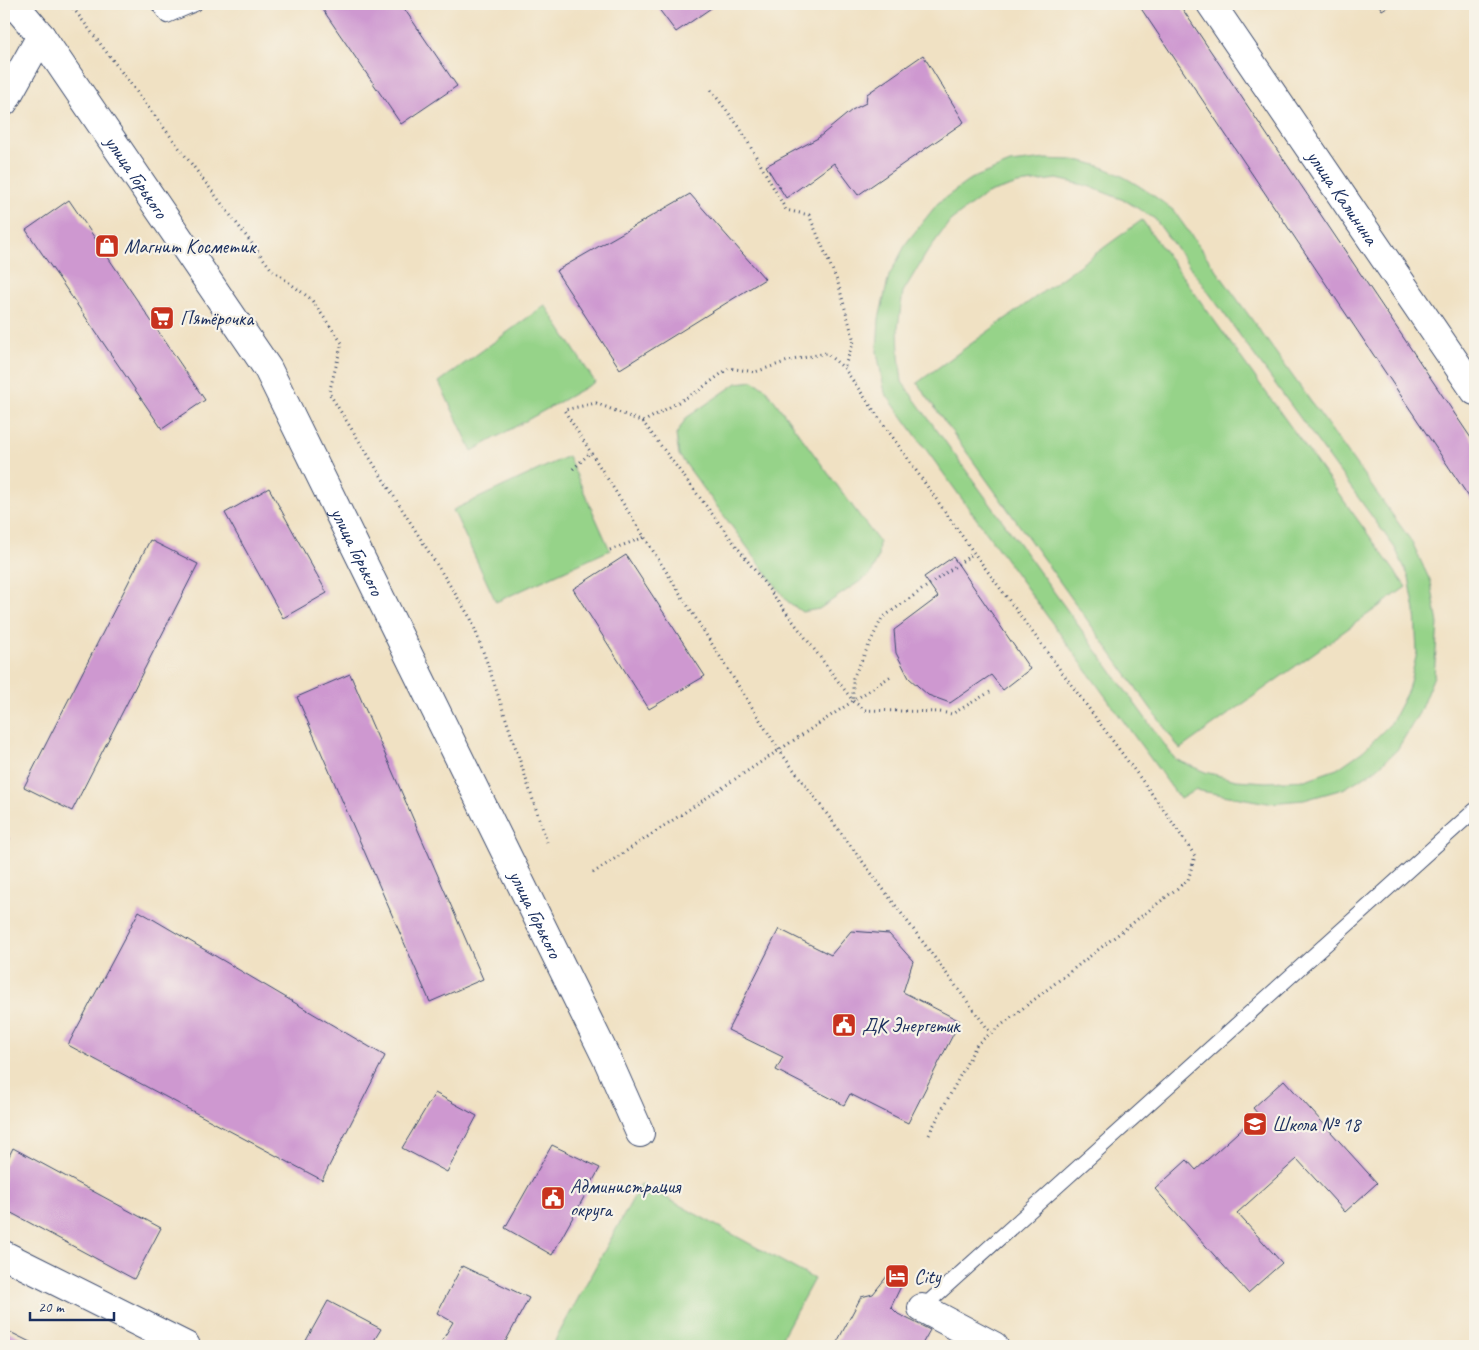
<svg xmlns="http://www.w3.org/2000/svg" width="1479" height="1350" font-family="Caveat,sans-serif">
	<style>
		.green { fill: #96d389; stroke: #588174; fill-rule: evenodd }
		.building { fill: #ce98d0 }
		.lines { fill: none; stroke-linecap: round; stroke-linejoin: round }
		.lane-casing { stroke: #3b4a6d; stroke-width: 16 }
		.street-casing { stroke: #3b4a6d; stroke-width: 30 }
		.secondary-casing { stroke: #3b4a6d; stroke-width: 30 }
		.path { stroke: #3b4a6d; stroke-width: 3; stroke-dasharray: 1 4; stroke-linecap: butt }
		.lane { stroke: #fff; stroke-width: 14 }
		.street { stroke: #fff; stroke-width: 28 }
		.secondary { stroke: #fff; stroke-width: 28 }
		.labels { text-anchor: middle; dominant-baseline: central; stroke-width: 4.5; stroke-linejoin: round; paint-order: stroke }
		.street-label { font-size: 20px; fill: #1b2f5e; stroke: #f7f3e8 }
		.poi-label { font-size: 20px; fill: #1b2f5e; stroke: #f7f3e8; text-anchor: start }
	</style>
	<rect width="100%" height="100%" fill="#f7f3e8"/>
	<filter id="ink" filterUnits="userSpaceOnUse"><feTurbulence type="fractalNoise" baseFrequency=".02" numOctaves="2"/><feDisplacementMap in="SourceGraphic" scale="10" xChannelSelector="R" yChannelSelector="G"/><feConvolveMatrix kernelMatrix="1 2 1 2 8 2 1 2 1" color-interpolation-filters="sRGB"/></filter>
	<filter id="wash" filterUnits="userSpaceOnUse"><feTurbulence type="fractalNoise" baseFrequency=".0096" numOctaves="4" result="noise"/><feDisplacementMap in="SourceGraphic" scale="20" xChannelSelector="R" yChannelSelector="G"/><feGaussianBlur stdDeviation="1.12" result="paint"/><feColorMatrix in="noise" values="0 0 0 0 0 0 0 0 0 0 0 0 0 0 0 0 0 1.4 0 .05"/><feComposite in="paint" operator="in"/></filter>
	<g filter="url(#wash)">
		<rect width="100%" height="100%" fill="#f0e1c3"/>
		<!-- green -->
		<g class="green">
			<path d="M1046 159C1057 160 1070 159 1081 161 1116 168 1145 189 1173 210L1412 542 1431 583 1438 624 1434 676 1419 713 1397 750 1374 771 1343 789 1304 800 1268 803 1195 790 1180 799 885 393 877 352 879 319 889 276 907 242 938 203 971 179 1010 163ZM1057 179 1088 186 1126 201 1155 219 1395 548 1409 577 1415 611 1417 653 1408 690 1391 723 1363 751 1337 769 1305 780 1266 782 1236 780 1205 772 1175 759 902 382 899 355 898 327 903 292 926 254 950 221 986 194 1018 184Z"/>
			<polygon points="1142,220 1406,587 1180,749 917,383"/>
			<polygon points="545,305 595,382 472,451 439,382"/>
			<polygon points="753,381 765,388 879,542 878,557 871,574 819,609 802,612 787,601 679,455 676,435 686,418 737,383"/>
			<polygon points="568,456 610,550 496,602 453,510"/>
			<polygon points="641,1184 814,1279 777,1346 552,1346"/>
		</g>
		<g id="blocks">
			<!-- building -->
			<g class="building">
				<polygon points="319,4 401,4 457,86 401,124"/>
				<polygon points="655,4 717,4 676,32"/>
				<polygon points="1138,4 1179,4 1475,444 1475,506"/>
				<polygon points="1378,4 1392,4 1382,10"/>
				<polygon points="923,55 964,122 858,195 834,163 786,198 766,166 818,138 852,110 866,103 867,94"/>
				<polygon points="690,194 765,279 620,369 556,271"/>
				<polygon points="69,200 205,400 162,429 26,230"/>
				<polygon points="269,488 327,593 283,618 225,513"/>
				<polygon points="150,540 198,564 72,811 24,787"/>
				<polygon points="626,555 705,676 649,709 573,589"/>
				<polygon points="953,557 1030,669 1003,690 991,675 950,703 928,695 909,678 896,653 894,630 938,597 924,577"/>
				<polygon points="350,674 483,979 430,1002 297,697"/>
				<polygon points="4,835 10,838 4,849"/>
				<polygon points="139,911 385,1056 322,1180 68,1045"/>
				<polygon points="779,929 831,955 851,931 889,934 913,961 903,992 960,1021 908,1123 850,1094 844,1105 776,1070 783,1057 728,1030"/>
				<polygon points="1284,1080 1377,1183 1345,1212 1297,1159 1237,1213 1282,1263 1248,1293 1155,1189 1187,1160 1196,1170 1258,1114 1253,1108"/>
				<polygon points="435,1093 477,1116 447,1172 402,1148"/>
				<polygon points="552,1145 600,1168 552,1255 505,1228"/>
				<polygon points="13,1148 161,1228 134,1279 4,1209 4,1166"/>
				<polygon points="462,1266 529,1298 503,1346 439,1346 453,1322 437,1313"/>
				<polygon points="888,1275 902,1284 891,1307 898,1314 930,1330 921,1346 835,1346 861,1297 873,1294"/>
				<polygon points="328,1301 381,1329 373,1342 382,1346 303,1346"/>
				<polygon points="4,1329 38,1346 4,1346"/>
			</g>
		</g>
	</g>
	<g filter="url(#ink)">
		<use href="#blocks" fill-opacity="0" stroke="#3b4a6d" stroke-width="1"/>
		<g class="lines">
			<defs>
				<g id="lane">
					<polyline points="158,4 167,16 195,4"/>
					<polyline points="922,1308 1475,810"/>
				</g>
				<g id="street">
					<path id="s1" d="M14 4 41 36 268 369 608 1061 640 1133"/>
					<polyline points="4,102 41,36"/>
					<polyline points="4,1255 186,1346"/>
					<polyline points="922,1308 994,1346"/>
				</g>
				<g id="secondary">
					<path id="s2" d="M1211 4 1475 391"/>
				</g>
			</defs>
			<!-- lane casing -->
			<use href="#lane" class="lane-casing"/>
			<!-- street casing -->
			<use href="#street" class="street-casing"/>
			<!-- secondary casing -->
			<use href="#secondary" class="secondary-casing"/>
			<!-- path -->
			<g class="path">
				<polyline points="70,4 272,270 311,299 342,343 329,393 471,619 488,665 547,842"/>
				<polyline points="711,90 740,128 786,210 809,215 838,283 854,341 844,368"/>
				<polyline points="643,422 698,391 729,368 755,372 788,361 826,353 844,368 974,553 882,618 853,678 853,700"/>
				<polyline points="573,469 591,452"/>
				<polyline points="610,550 645,537"/>
				<polyline points="990,692 952,714 940,712 865,710 853,701 643,422 596,403 564,410 779,750 991,1033"/>
				<polyline points="593,873 891,676"/>
				<polyline points="929,1134 977,1044 1188,880 1195,856 1166,813 974,553"/>
			</g>
			<!-- lane -->
			<use href="#lane" class="lane"/>
			<!-- street -->
			<use href="#street" class="street"/>
			<!-- secondary -->
			<use href="#secondary" class="secondary"/>
		</g>
	</g>
	<!-- icons -->
	<defs>
		<symbol id="shop-square" viewBox="-11 -11 22 22"><rect x="-9" y="-9" width="18" height="18" rx="4" fill="#c8321e" stroke="#f7f3e8"/><path d="M-5-2.5h2.3a2.7 3.5 0 0 1 5.4 0H5L5.5 6h-11ZM-1.5-2.5h3a1.5 2.3 0 0 0-3 0Z" fill="#fff"/></symbol>
		<symbol id="supermarket-square" viewBox="-11 -11 22 22"><rect x="-9" y="-9" width="18" height="18" rx="4" fill="#c8321e" stroke="#f7f3e8"/><path d="M-6-5.5h2.5l.6 2H6L4.5 2H-2.5L-4.4-4H-6ZM-1.5 3.2a1.3 1.3 0 1 0 .1 0ZM3 3.2a1.3 1.3 0 1 0 .1 0Z" fill="#fff"/></symbol>
		<symbol id="civic-square" viewBox="-11 -11 22 22"><rect x="-9" y="-9" width="18" height="18" rx="4" fill="#c8321e" stroke="#f7f3e8"/><path d="M-.6-6.5H3V-4.5H.6V-3L4-1V1h2V6H-6V1h2V-1L-.6-3ZM-1.2 2.5V6h2.4V2.5Z" fill="#fff"/></symbol>
		<symbol id="school-square" viewBox="-11 -11 22 22"><rect x="-9" y="-9" width="18" height="18" rx="4" fill="#c8321e" stroke="#f7f3e8"/><path d="M0-5L7-2L0 1L-7-2ZM-4 1L0 2.5L4 1V4Q0 6-4 4Z" fill="#fff"/></symbol>
		<symbol id="hotel-square" viewBox="-11 -11 22 22"><rect x="-9" y="-9" width="18" height="18" rx="4" fill="#c8321e" stroke="#f7f3e8"/><path d="M-6-4.5h1.5V1H6V5H4.5V3h-9V5H-6ZM-4 0a1.8 1.8 0 1 1 3.6 0ZM.5 0V-2.5h3Q6-2.5 6 0Z" fill="#fff"/></symbol>
	</defs>
	<g fill-rule="evenodd">
		<use href="#shop-square" x="93" y="232" width="28" height="28"/>
		<use href="#supermarket-square" x="148" y="304" width="28" height="28"/>
		<use href="#civic-square" x="830" y="1011" width="28" height="28"/>
		<use href="#school-square" x="1241" y="1110" width="28" height="28"/>
		<use href="#civic-square" x="539" y="1184" width="28" height="28"/>
		<use href="#hotel-square" x="883" y="1262" width="28" height="28"/>
	</g>
	<g class="labels">
		<!-- street labels -->
		<g class="street-label">
			<text stroke="none"><textPath href="#s1" startOffset="212">улица Горького</textPath></text>
			<text stroke="none"><textPath href="#s2" startOffset="234">улица Калинина</textPath></text>
			<text stroke="none"><textPath href="#s1" startOffset="648">улица Горького</textPath></text>
			<text stroke="none"><textPath href="#s1" startOffset="1052">улица Горького</textPath></text>
		</g>
		<!-- poi labels -->
		<g class="poi-label">
			<text x="124" y="246">Магнит Косметик</text>
			<text x="180" y="318">Пятёрочка</text>
			<text x="862" y="1025">ДК Энергетик</text>
			<text x="1272" y="1124">Школа № 18</text>
			<text x="570" y="1186">Администрация<tspan x="570" dy="23">округа</tspan></text>
			<text x="914" y="1276">City</text>
		</g>
	</g>
	<!-- margin -->
	<rect width="1479" height="1350" fill="none" stroke="#f7f3e8" stroke-width="20"/>
	<!-- scale -->
	<path d="M30 1312v8h84v-8" fill="none" stroke="#1b2f5e" stroke-width="2.5"/>
	<text x="38" y="1312" font-size="15" fill="#1b2f5e" stroke="#f7f3e8" stroke-width="4" paint-order="stroke">20 m</text>
</svg>
